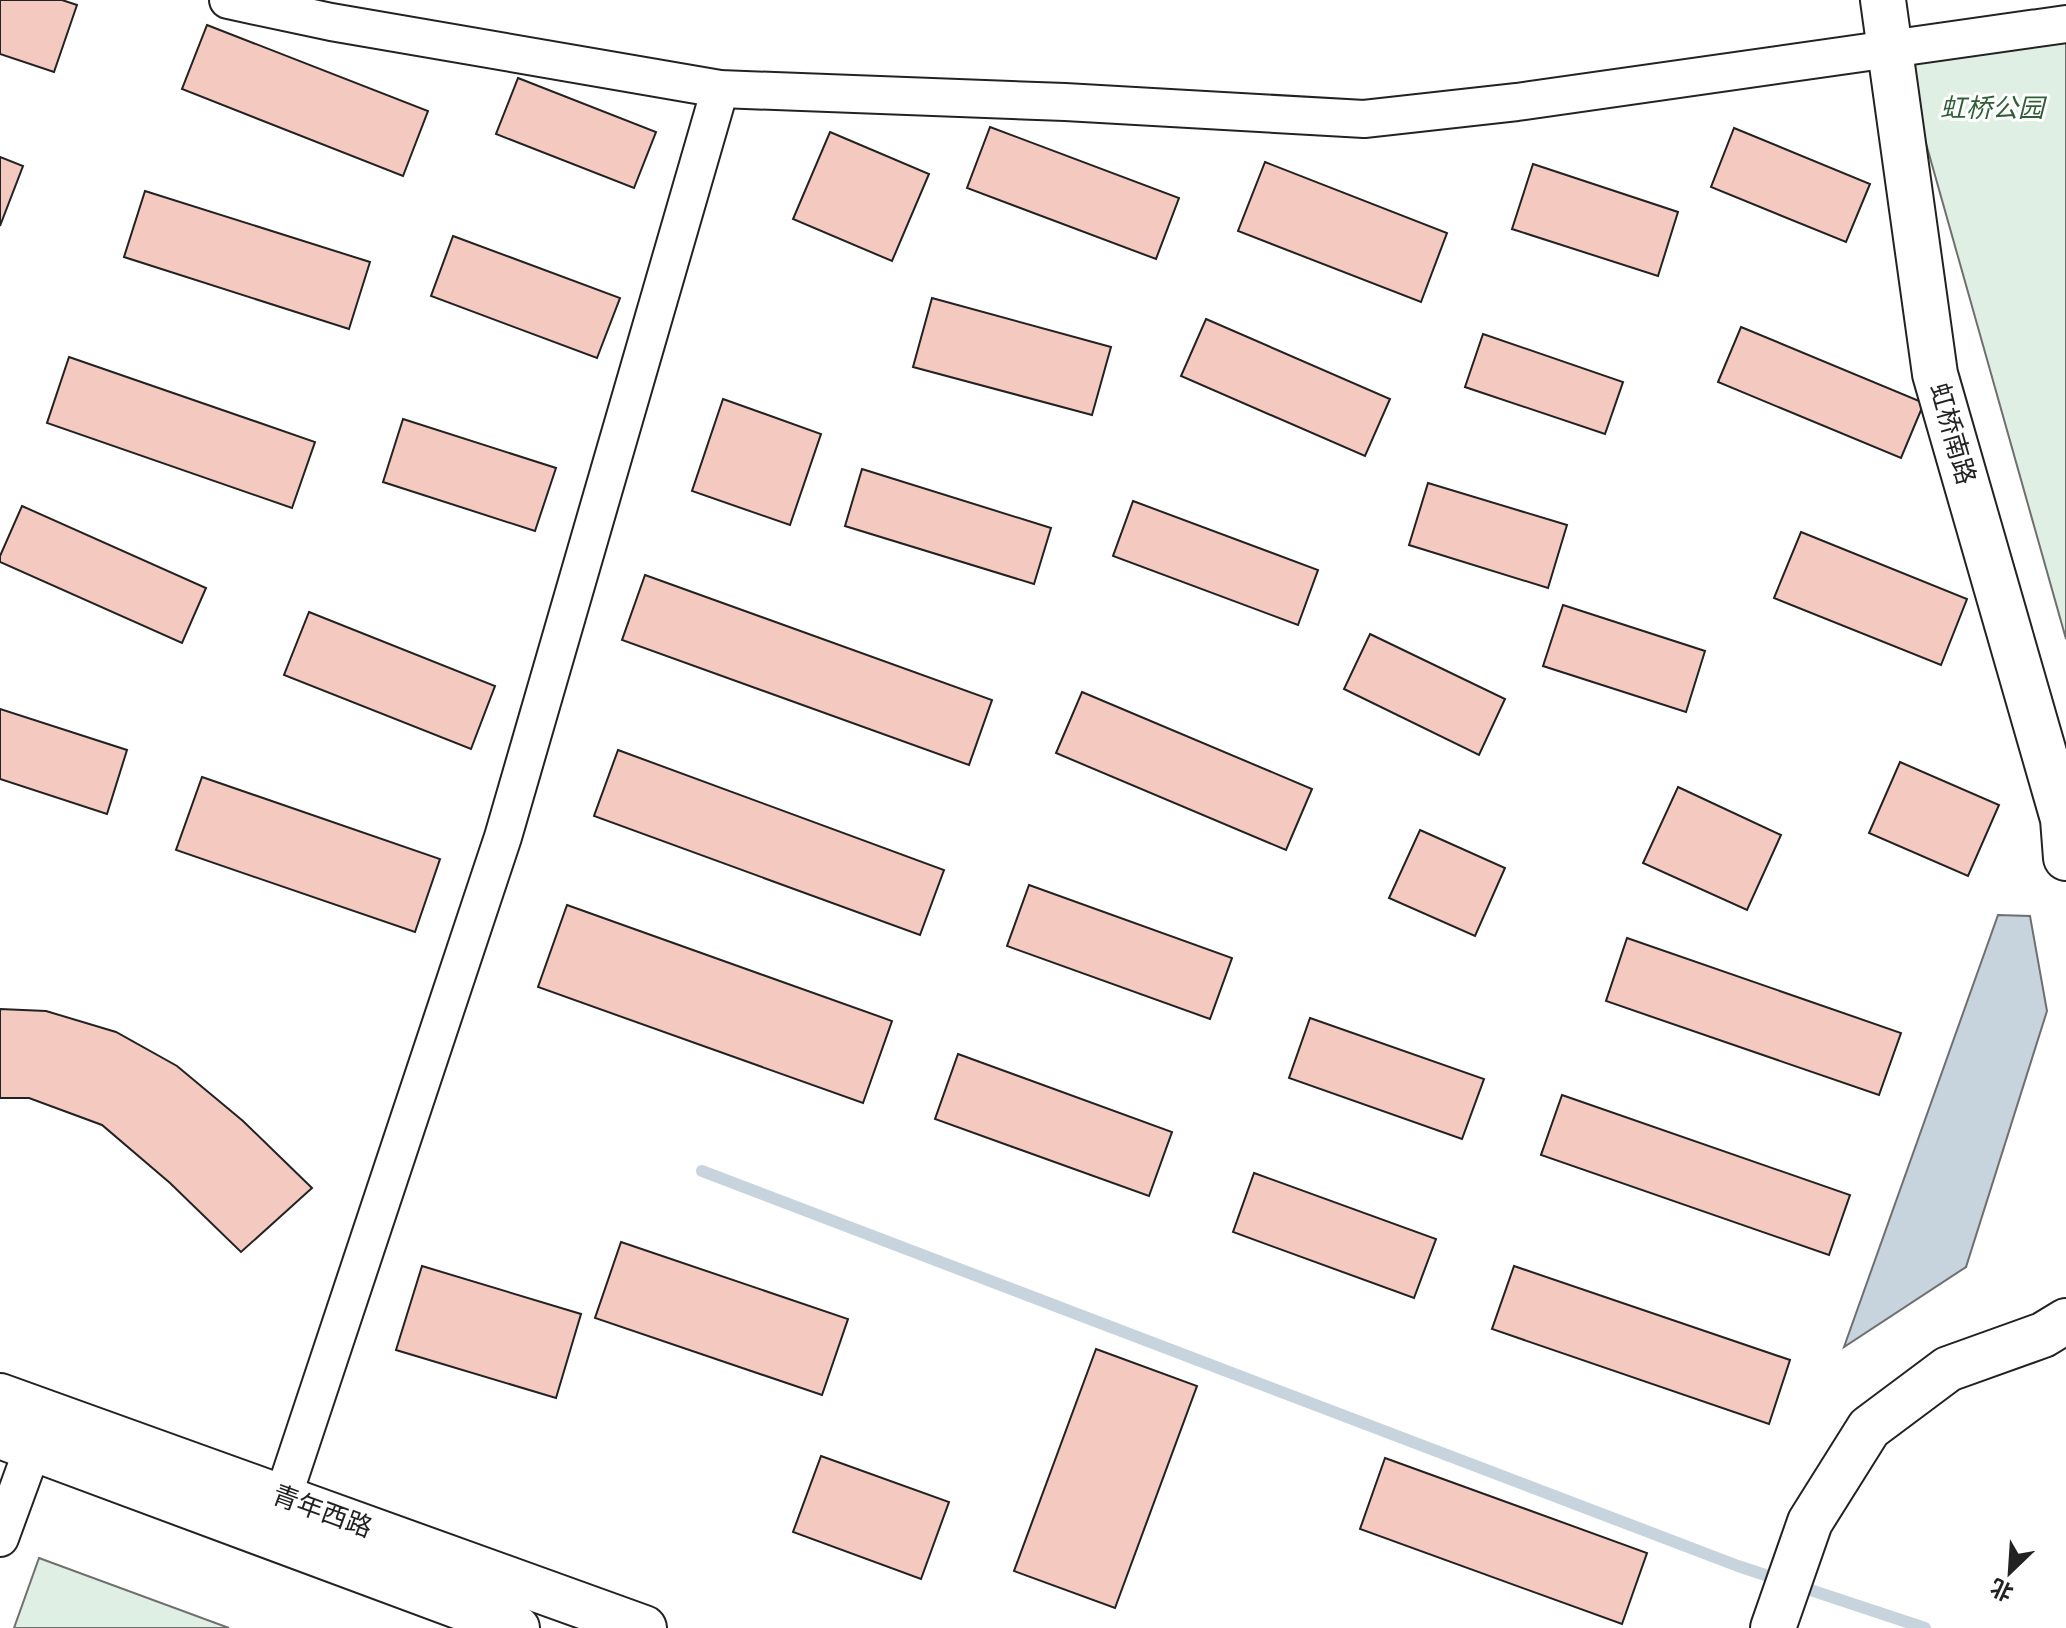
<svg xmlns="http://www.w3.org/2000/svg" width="2066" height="1628" font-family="Spectral,'Noto Sans SC',serif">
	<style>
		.green { fill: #e0efe3; stroke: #6f6f6f; stroke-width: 2 }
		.water { fill: #c7d3dd; stroke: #6f6f6f; stroke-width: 2 }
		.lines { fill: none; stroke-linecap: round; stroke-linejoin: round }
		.stream { stroke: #c7d3dd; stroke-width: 12 }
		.building { fill: #f3c9c0; stroke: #222; stroke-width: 2 }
		.street-casing { stroke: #222; stroke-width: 40 }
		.secondary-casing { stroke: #222; stroke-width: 48 }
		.street { stroke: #fff; stroke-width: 36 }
		.secondary { stroke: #fff; stroke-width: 44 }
		.labels { text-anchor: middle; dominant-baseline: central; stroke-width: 6; stroke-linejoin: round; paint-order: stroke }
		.park-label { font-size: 26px; font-style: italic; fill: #2f5e38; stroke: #fff }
		.street-label { font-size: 26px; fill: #222; stroke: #fff }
	</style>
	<rect width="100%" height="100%" fill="#fff"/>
	<!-- green -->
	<g class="green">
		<polygon points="2066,15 2066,639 1901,55"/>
		<polygon points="39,1558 229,1628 14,1628"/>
	</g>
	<!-- water -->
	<polygon class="water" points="1998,915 2030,916 2047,1011 1966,1267 1844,1347"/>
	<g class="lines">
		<!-- stream -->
		<polyline class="stream" points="702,1171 1738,1566 1925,1628"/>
	</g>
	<!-- building -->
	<g class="building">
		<polygon points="0,0 62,0 77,5 54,72 0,54"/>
		<polygon points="207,25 428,111 403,176 182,89"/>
		<polygon points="518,78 656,132 634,188 496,134"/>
		<polygon points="990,127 1179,198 1156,259 967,188"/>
		<polygon points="1734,128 1870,184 1846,242 1711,187"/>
		<polygon points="830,132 929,174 892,261 793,219"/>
		<polygon points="0,157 23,166 0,226"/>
		<polygon points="1265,162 1447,233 1421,302 1238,231"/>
		<polygon points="1533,164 1678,212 1658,276 1512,229"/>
		<polygon points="145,191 370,262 349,329 124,257"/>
		<polygon points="453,236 620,298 597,358 431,296"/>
		<polygon points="932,298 1111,347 1092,415 913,367"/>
		<polygon points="1206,319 1390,399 1365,456 1181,376"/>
		<polygon points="1741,327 1924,403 1901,458 1718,382"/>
		<polygon points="1483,334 1623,382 1605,434 1465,387"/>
		<polygon points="69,357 315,442 292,508 47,423"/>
		<polygon points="723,399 821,434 790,525 692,491"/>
		<polygon points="403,419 556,468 535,531 383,482"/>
		<polygon points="862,469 1051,528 1034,584 845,526"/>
		<polygon points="1428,483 1567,525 1548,588 1409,545"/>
		<polygon points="1133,501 1318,570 1298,625 1113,556"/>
		<polygon points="22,506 206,588 182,643 0,562 0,556"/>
		<polygon points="1801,532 1967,599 1941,665 1774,598"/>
		<polygon points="645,575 992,700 969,765 622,640"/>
		<polygon points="1563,605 1705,651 1686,712 1543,666"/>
		<polygon points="309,612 495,686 471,749 284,675"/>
		<polygon points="1370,634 1505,699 1479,755 1344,689"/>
		<polygon points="1082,692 1312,789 1286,850 1056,753"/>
		<polygon points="0,709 127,750 107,814 0,779"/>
		<polygon points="618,750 944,870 920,935 594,816"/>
		<polygon points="1900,762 1999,805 1968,876 1869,833"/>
		<polygon points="202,777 440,859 415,932 176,850"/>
		<polygon points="1678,787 1781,835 1747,910 1643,863"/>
		<polygon points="1420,830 1505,868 1475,936 1389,898"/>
		<polygon points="1029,885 1232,958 1210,1019 1007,946"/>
		<polygon points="567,905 892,1021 863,1103 538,987"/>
		<polygon points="1627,938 1901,1033 1879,1095 1606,1001"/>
		<polygon points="0,1009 46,1011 116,1032 177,1066 243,1121 312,1188 241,1252 170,1183 102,1125 29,1098 0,1098"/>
		<polygon points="1310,1018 1484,1079 1462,1139 1289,1078"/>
		<polygon points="958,1054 1172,1132 1149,1196 935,1119"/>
		<polygon points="1562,1095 1850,1195 1829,1255 1541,1155"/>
		<polygon points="1254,1173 1436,1239 1414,1298 1233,1232"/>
		<polygon points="621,1242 848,1319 822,1395 595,1318"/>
		<polygon points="422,1266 581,1314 556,1398 396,1350"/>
		<polygon points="1514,1266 1790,1360 1769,1424 1492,1329"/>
		<polygon points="1096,1349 1197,1386 1115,1608 1014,1571"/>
		<polygon points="821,1456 949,1502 921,1579 793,1532"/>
		<polygon points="1385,1458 1647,1553 1622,1624 1360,1529"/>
	</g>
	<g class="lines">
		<defs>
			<g id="street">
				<polyline points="228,0 331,22 720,89 1065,102 1364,119 1517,102 2066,24"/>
				<polyline points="283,1497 503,837 720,89"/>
				<polyline points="0,1538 42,1423"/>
			</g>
			<g id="secondary">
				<polyline points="1883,0 1935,374 2063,819 2066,858"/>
				<polyline points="0,1396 644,1628"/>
				<polyline points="0,1436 517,1628"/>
				<polyline points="1773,1628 1810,1522 1869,1428 1948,1369 2043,1335 2066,1321"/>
			</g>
		</defs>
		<!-- street casing -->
		<use href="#street" class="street-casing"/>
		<!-- secondary casing -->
		<use href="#secondary" class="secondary-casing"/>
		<!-- street -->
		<use href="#street" class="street"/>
		<!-- secondary -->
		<use href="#secondary" class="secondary"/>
	</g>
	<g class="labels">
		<!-- park labels -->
		<g class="park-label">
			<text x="1992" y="109">虹桥公园</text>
		</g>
		<!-- street labels -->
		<g class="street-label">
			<text transform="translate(1952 434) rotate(74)">虹桥南路</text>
			<text transform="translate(322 1512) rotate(20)">青年西路</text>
		</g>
	</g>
	<!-- north arrow -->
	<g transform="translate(2010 1572) rotate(205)" stroke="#ffffff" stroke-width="6" paint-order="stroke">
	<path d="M0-6L14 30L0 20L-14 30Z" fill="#222222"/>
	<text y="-12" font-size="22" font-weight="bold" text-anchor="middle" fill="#222222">北</text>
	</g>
</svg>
